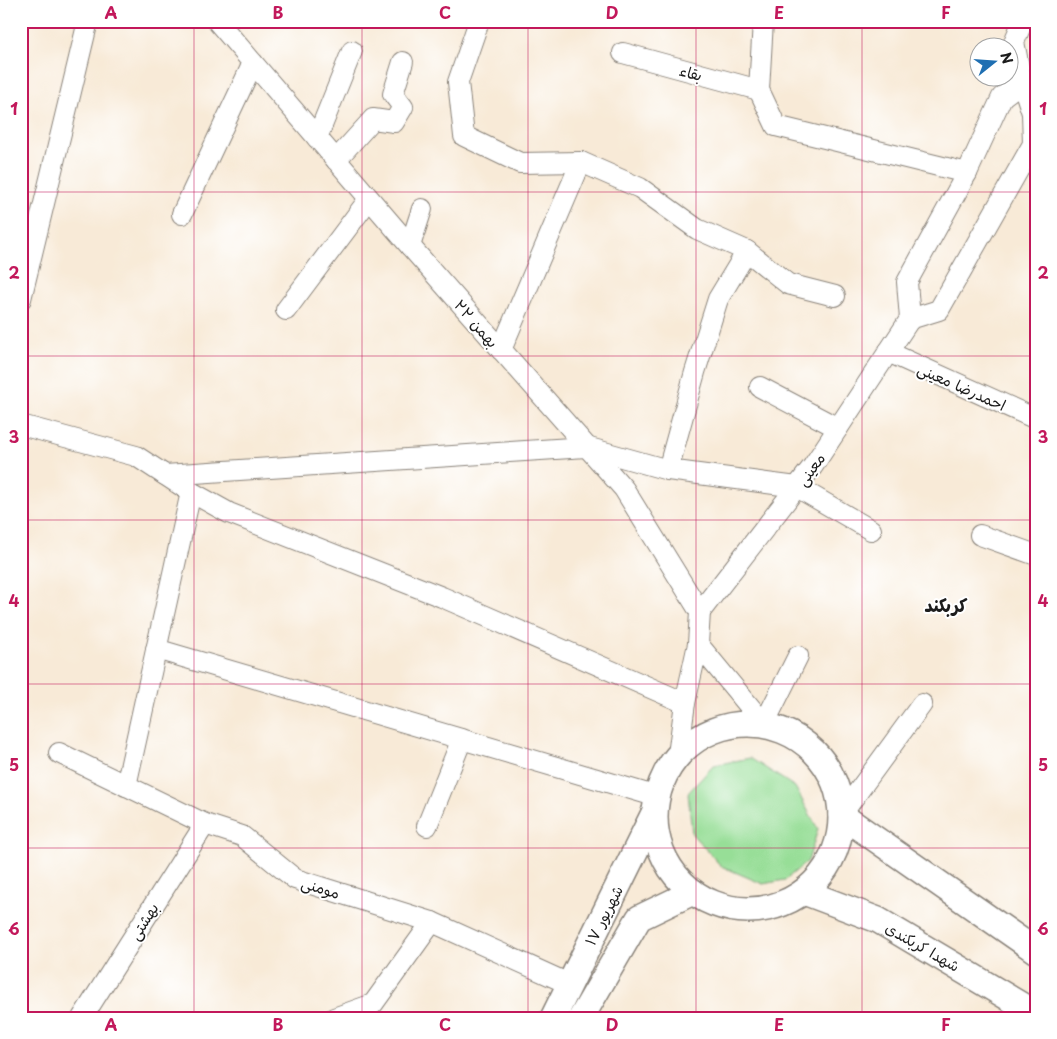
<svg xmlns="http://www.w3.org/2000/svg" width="1057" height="1039" font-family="'Playpen Sans','Playpen Sans Arabic',sans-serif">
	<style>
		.green { fill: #97de97; stroke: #5a7d5a }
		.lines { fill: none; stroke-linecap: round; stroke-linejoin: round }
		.minor-casing { stroke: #8a837a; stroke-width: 22 }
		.tertiary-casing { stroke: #8a837a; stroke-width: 28 }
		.minor { stroke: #fff; stroke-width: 20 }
		.tertiary { stroke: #fff; stroke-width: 25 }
		.grid { fill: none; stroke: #c2185b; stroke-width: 1; stroke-opacity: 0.55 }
		.labels { text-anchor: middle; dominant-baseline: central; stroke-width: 4; stroke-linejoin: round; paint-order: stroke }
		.street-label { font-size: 15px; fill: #1c1c1c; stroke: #fff }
		.quarter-label { font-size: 18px; font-weight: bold; fill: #1c1c1c; stroke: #fff }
		.neatline { fill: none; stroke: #c2185b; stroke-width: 2 }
		.grid-label { font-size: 16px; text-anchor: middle; font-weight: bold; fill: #c2185b }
	</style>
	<rect width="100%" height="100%" fill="#fff"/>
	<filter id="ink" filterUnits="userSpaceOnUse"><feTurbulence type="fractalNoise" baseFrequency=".02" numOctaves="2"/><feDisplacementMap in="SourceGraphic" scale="10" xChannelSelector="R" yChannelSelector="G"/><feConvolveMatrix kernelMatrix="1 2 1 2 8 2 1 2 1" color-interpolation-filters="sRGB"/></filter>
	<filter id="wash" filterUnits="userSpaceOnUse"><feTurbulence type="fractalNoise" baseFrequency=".0096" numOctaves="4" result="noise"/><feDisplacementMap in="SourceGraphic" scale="20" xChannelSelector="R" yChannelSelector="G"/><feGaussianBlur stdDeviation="1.12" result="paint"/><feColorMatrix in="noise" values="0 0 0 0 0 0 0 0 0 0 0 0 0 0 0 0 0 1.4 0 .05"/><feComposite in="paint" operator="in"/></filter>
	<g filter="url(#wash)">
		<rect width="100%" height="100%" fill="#f8ead7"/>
		<!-- green -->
		<polygon class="green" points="750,758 795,787 818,829 808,861 785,880 763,884 721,866 692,834 688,793 714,765"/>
	</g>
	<g filter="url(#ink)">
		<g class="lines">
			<defs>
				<g id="minor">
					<polyline points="217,21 410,246 624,489 700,612 698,644"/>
					<polyline points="479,21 458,82 464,136 520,163 581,162 640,188 697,229 747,251 718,299 695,372 668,470"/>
					<polyline points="763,21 759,90 776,126 967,173"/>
					<polyline points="623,53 759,90"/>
					<polyline points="317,138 352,51"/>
					<polyline points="336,160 373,119 394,122 403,107 393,94 403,62"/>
					<polyline points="182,214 253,63"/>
					<polyline points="410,246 422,209"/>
					<polyline points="747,251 788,284 835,296"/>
					<polyline points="21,299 88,21"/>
					<polyline points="286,310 369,199"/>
					<polyline points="910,319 939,310 1033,144 1032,113 1022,82 1014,42 1023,21"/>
					<polyline points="501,350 581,162"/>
					<polyline points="888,352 1036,419"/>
					<polyline points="760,387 838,428"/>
					<polyline points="21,425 136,456 191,492 229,513 442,597 685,703"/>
					<polyline points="165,475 586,447 668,470 797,487 871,530"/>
					<polyline points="980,535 1036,555"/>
					<polyline points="700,612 813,466 910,319 907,282 967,173 1002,97 1022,82"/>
					<polyline points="156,649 658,797"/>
					<polyline points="59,753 205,824 242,836 295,879 432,922 569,984"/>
					<polyline points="678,755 685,703 698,644 764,724 798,656"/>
					<polyline points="126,786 191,492"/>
					<polyline points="841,815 922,704"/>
					<polyline points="427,826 462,739"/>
					<polyline points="82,1018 205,824"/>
					<polyline points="334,1018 373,1004 432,922"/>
				</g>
				<g id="tertiary">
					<circle cx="748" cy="817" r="93"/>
					<polyline points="841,815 1036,951"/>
					<polyline points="804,892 878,920 1036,1014"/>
					<polyline points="553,1018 654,813"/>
					<polyline points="581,1018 639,918 693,892"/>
				</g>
			</defs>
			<!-- minor casing -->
			<use href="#minor" class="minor-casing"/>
			<!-- tertiary casing -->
			<use href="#tertiary" class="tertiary-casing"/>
			<!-- minor -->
			<use href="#minor" class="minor"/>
			<!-- tertiary -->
			<use href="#tertiary" class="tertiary"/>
		</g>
	</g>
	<!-- grid -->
	<path class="grid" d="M194 21V1018M362 21V1018M528 21V1018M696 21V1018M862 21V1018M21 192H1036M21 356H1036M21 520H1036M21 684H1036M21 848H1036"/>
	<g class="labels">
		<!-- street labels -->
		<g class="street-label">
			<text transform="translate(691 72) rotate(15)">بقاء</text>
			<text transform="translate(477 323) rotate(49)">۲۲ بهمن</text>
			<text transform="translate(962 386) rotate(24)">احمدرضا معینی</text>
			<text transform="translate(810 469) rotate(-54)">معینی</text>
			<text transform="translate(321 887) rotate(17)">مومنی</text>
			<text transform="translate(603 915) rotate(-63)">۱۷ شهریور</text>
			<text transform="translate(143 921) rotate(-58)">بهشتی</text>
			<text transform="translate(923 946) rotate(30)">شهدا کربکندی</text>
		</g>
		<!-- quarter labels -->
		<g class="quarter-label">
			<text x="946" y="604">کربکند</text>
		</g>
	</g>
	<!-- margin -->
	<rect width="1057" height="1039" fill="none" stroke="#fff" stroke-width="55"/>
	<!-- north arrow -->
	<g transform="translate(994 62) rotate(73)"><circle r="24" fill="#ffffff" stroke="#a4a4a4"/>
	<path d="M0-4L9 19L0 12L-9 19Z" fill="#1f6fb2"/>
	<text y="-8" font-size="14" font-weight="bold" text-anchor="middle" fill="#1c1c1c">N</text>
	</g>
	<rect x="28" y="28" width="1002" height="984" class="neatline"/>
	<g class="grid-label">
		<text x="111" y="19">A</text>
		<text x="278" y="19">B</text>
		<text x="445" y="19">C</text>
		<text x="612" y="19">D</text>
		<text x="779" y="19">E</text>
		<text x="946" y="19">F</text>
		<text x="14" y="115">1</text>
		<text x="1043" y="115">1</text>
		<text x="14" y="279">2</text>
		<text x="1043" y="279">2</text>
		<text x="14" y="443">3</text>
		<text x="1043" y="443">3</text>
		<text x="14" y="607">4</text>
		<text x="1043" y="607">4</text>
		<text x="14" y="771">5</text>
		<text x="1043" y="771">5</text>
		<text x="14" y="935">6</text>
		<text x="1043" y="935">6</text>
		<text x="111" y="1031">A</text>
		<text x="278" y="1031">B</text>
		<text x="445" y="1031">C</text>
		<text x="612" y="1031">D</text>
		<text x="779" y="1031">E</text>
		<text x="946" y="1031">F</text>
	</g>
</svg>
